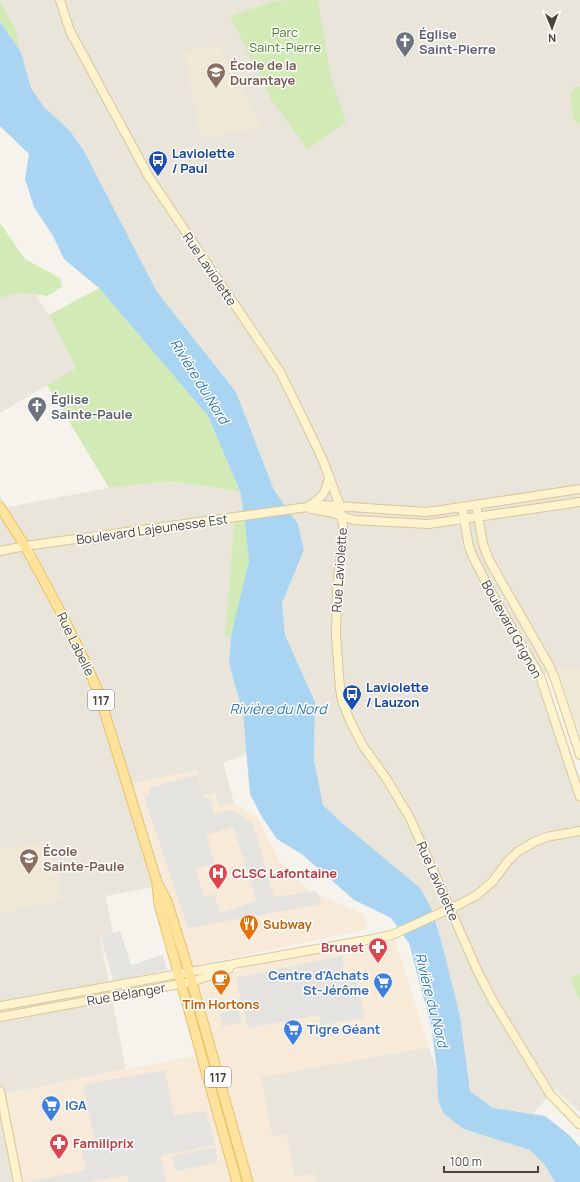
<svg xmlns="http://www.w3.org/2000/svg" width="580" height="1182" font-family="Manrope,sans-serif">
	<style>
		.residential { fill: #eae5da }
		.commercial { fill: #f7ead8 }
		.education { fill: #efe8d6 }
		.green { fill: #d2eab5 }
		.parking { fill: #e5e3e0; fill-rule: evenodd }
		.water { fill: #a9d4f2 }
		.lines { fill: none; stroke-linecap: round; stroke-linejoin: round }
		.secondary-casing { stroke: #d6c79b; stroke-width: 10 }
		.primary-casing { stroke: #e6c16a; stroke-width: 11 }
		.secondary { stroke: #fff3cd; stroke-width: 8 }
		.primary { stroke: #ffe39c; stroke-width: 9 }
		.labels { text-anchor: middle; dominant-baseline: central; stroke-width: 3; stroke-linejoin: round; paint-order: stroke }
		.shield { fill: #fff; stroke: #817c74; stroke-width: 1 }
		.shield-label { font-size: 12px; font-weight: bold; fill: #4b4439 }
		.park-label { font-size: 13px; fill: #4a7f2a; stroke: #fff }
		.worship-label { font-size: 13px; font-weight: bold; fill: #5b616d; stroke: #fff; text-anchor: start }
		.education-label { font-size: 13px; font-weight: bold; fill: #785e54; stroke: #fff; text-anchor: start }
		.transit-label { font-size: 13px; font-weight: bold; fill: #164399; stroke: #fff; text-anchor: start }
		.street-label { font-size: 13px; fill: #4b4439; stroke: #fff }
		.health-label { font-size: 13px; font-weight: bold; fill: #be3a42; stroke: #fff; text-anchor: start }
		.food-label { font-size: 13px; font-weight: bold; fill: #c56008; stroke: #fff; text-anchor: start }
		.shop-label { font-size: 13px; font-weight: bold; fill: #366cbe; stroke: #fff; text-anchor: start }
		.water-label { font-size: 14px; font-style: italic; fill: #2e7ab2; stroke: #fff }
	</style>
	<rect width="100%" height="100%" fill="#f6f3ec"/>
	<!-- residential -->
	<g class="residential">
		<polygon points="0,0 580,0 580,667 535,675 580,807 580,1113 555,1089 533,1114 493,1108 470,1091 460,1016 342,823 323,805 314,760 315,702 285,635 282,603 304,550 298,524 274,490 236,392 157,292 84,151 70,131 44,107 31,88 15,28"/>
		<polygon points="26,280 49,315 76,368 0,413 0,296"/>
		<polygon points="169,481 240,491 244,516 249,561 231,636 229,663 243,714 247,754 223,763 234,803 219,807 204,796 133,783 162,878 148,888 106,896 113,933 100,937 126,1069 5,1094 22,1182 0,1182 0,496 7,507 109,488"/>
		<polygon points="429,1047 437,1072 438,1100 464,1129 530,1150 544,1164 555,1182 316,1182 313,1173 294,1177 286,1134 272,1137 261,1077"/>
	</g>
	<!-- commercial -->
	<g class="commercial">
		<polygon points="197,770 204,796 215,793 219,807 234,803 256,816 280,862 308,890 363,914 368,929 191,967 133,783"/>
		<polygon points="395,939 429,1047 261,1077 272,1137 286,1134 294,1177 313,1173 316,1182 252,1182 196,984 252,965"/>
		<polygon points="199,1055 235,1182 22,1182 5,1094"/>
	</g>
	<!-- education -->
	<g class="education">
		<polygon points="218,45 262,127 200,138 184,51"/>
		<polygon points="580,667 580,735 558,670"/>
		<polygon points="50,840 63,900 0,913 0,850"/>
	</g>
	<!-- green -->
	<g class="green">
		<polygon points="291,0 318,0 331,78 346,122 308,149 272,101 230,16 274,1"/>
		<polygon points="0,1 15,28 21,52 0,22"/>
		<polygon points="574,87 580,87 580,124 573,119 570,95"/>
		<path d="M0 223 25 259 60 278 62 287 47 296C28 293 19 291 0 298Z"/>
		<polygon points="99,288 208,416 240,491 169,481 109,488 47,385 76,368 49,315"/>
		<polygon points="244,516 249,561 231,636 225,636 234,529 233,517"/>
		<polygon points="580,974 580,1002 570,978"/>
	</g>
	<!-- parking -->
	<g class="parking">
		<path d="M197 775 204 798H210L214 814 232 810 253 824 274 897 317 891 321 904 188 928 144 796 150 794 149 788ZM233 827 257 901 220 913 214 894 204 897 195 869 214 863 206 835Z"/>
		<polygon points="120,931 131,965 163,955 167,970 113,981 101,937"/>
		<polygon points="342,956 346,982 357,980 365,1018 321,1025 319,1015 248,1028 236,978"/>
		<polygon points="238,1009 242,1022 223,1027 219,1014"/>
		<polygon points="165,1070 174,1116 206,1111 215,1145 161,1156 166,1182 129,1182 127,1175 89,1182 28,1182 86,1170 82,1150 96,1146 83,1085"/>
		<polygon points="215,1147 218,1162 176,1171 172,1156"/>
	</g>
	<!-- water -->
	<polygon class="water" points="0,22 21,52 31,88 44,107 70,131 84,151 157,292 236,392 274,490 298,524 304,550 282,603 285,635 315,702 314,760 323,805 342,823 420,888 431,908 441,940 460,1016 470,1091 493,1108 545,1116 569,1135 580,1147 580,1182 555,1182 544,1164 530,1150 464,1129 444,1114 438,1100 437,1072 432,1029 409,943 391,918 354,900 303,855 277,839 262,817 250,794 243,714 229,663 231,636 249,561 244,516 240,491 208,416 99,288 64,259 53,236 34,207 25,179 29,154 0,126"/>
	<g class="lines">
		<defs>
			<g id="secondary">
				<polyline points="60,0 70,31 149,177 280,372 294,400 322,458 340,506 343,526 342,546 337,587 336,636 340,688 342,701 351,723 363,746 386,778 410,818 477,970 493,1001 550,1094 580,1125"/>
				<path d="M310 505C323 498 327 490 329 476"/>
				<polyline points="476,505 483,544 489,560 550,667 555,679 580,755"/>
				<polyline points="462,507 469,547 473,557 492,594 540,676 580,797"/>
				<polyline points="311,509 329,512 354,520 428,524 580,502"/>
				<polyline points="0,551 25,546 322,505 425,512 435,511 580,489"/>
				<polyline points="0,1006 373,939 394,934 460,904 477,895 493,881 508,861 517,852 534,842 546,837 580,831"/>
				<polyline points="0,1017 191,982 229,969"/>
				<polyline points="0,1091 18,1182"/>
			</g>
			<g id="primary">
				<polyline points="0,507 25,546 58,607 83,657 98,691 157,882 167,901 189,972 248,1182"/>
				<polyline points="157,885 159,904 237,1182"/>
			</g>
		</defs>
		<!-- secondary casing -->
		<use href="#secondary" class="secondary-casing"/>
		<!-- primary casing -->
		<use href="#primary" class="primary-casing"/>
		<!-- secondary -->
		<use href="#secondary" class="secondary"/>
		<!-- primary -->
		<use href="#primary" class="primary"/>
	</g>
	<!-- icons -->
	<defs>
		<symbol id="church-pin" viewBox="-11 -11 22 30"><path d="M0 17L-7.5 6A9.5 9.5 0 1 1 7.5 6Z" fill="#6b7280" stroke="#fff"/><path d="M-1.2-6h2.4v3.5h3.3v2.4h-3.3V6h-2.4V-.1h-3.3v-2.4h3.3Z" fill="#fff"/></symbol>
		<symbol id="school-pin" viewBox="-11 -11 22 30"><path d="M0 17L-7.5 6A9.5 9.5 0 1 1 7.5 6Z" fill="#8d6e63" stroke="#fff"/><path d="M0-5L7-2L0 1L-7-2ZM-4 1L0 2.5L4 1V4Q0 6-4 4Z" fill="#fff"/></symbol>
		<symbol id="bus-pin" viewBox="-11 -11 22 30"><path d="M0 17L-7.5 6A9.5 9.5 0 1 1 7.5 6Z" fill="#1a4fb4" stroke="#fff"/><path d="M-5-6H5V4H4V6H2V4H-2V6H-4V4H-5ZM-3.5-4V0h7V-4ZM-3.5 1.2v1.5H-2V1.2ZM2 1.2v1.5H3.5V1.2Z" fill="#fff"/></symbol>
		<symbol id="hospital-pin" viewBox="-11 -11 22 30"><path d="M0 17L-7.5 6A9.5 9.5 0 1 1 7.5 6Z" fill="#e0444e" stroke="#fff"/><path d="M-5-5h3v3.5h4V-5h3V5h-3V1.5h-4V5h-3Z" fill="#fff"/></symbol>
		<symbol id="restaurant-pin" viewBox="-11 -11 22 30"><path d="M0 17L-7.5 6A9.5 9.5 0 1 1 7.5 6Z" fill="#e8710a" stroke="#fff"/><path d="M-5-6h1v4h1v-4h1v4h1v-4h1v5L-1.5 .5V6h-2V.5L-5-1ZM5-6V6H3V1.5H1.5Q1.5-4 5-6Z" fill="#fff"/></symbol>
		<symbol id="pharmacy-pin" viewBox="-11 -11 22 30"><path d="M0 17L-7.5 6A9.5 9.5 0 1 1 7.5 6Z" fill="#e0444e" stroke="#fff"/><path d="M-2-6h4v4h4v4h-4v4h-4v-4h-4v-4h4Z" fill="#fff"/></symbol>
		<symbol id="cafe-pin" viewBox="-11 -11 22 30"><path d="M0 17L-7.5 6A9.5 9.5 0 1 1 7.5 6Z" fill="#e8710a" stroke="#fff"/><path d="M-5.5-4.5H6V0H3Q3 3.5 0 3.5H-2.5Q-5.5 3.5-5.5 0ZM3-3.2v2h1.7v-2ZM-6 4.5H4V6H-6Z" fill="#fff"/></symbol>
		<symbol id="supermarket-pin" viewBox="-11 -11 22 30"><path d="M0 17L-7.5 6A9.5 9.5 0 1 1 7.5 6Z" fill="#3f7fe0" stroke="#fff"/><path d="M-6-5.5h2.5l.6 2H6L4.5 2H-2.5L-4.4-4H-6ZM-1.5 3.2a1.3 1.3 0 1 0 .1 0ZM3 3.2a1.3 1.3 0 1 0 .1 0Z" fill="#fff"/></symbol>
	</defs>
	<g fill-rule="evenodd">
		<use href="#church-pin" x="394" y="30" width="22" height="30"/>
		<use href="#school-pin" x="205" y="61" width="22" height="30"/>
		<use href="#bus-pin" x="147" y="149" width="22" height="30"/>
		<use href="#church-pin" x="26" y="395" width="22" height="30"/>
		<use href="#bus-pin" x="341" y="683" width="22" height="30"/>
		<use href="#school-pin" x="18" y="847" width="22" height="30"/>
		<use href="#hospital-pin" x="207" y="862" width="22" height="30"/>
		<use href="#restaurant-pin" x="238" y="913" width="22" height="30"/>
		<use href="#pharmacy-pin" x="367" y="936" width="22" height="30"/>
		<use href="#cafe-pin" x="210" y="968" width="22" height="30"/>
		<use href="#supermarket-pin" x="372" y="971" width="22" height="30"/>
		<use href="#supermarket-pin" x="282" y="1018" width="22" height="30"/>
		<use href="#supermarket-pin" x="40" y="1094" width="22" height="30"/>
		<use href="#pharmacy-pin" x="48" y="1132" width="22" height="30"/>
	</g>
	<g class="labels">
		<!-- shield labels -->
		<g class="shield">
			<rect x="88" y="690" width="26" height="20" rx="3"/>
			<rect x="205" y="1067" width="26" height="20" rx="3"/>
		</g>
		<g class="shield-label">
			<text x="101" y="700">117</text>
			<text x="218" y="1077">117</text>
		</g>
		<!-- park labels -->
		<g class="park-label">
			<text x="285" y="32">Parc<tspan x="285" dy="15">Saint-Pierre</tspan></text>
		</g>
		<!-- worship labels -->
		<g class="worship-label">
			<text x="419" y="34">Église<tspan x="419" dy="15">Saint-Pierre</tspan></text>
			<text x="51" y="399">Église<tspan x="51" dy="15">Sainte-Paule</tspan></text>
		</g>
		<!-- education labels -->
		<g class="education-label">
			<text x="230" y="65">École de la<tspan x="230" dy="15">Durantaye</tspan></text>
			<text x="43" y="851">École<tspan x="43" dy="15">Sainte-Paule</tspan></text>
		</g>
		<!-- transit labels -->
		<g class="transit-label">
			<text x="172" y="153">Laviolette<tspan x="172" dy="15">/ Paul</tspan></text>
			<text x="366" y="687">Laviolette<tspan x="366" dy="15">/ Lauzon</tspan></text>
		</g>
		<!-- street labels -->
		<g class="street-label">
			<text transform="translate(210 269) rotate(56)">Rue Laviolette</text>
			<text transform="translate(152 529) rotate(-8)">Boulevard Lajeunesse Est</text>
			<text transform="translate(339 570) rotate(-86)">Rue Laviolette</text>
			<text transform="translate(512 629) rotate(61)">Boulevard Grignon</text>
			<text transform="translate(76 644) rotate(64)">Rue Labelle</text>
			<text transform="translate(438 881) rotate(66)">Rue Laviolette</text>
			<text transform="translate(126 994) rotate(-10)">Rue Bélanger</text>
		</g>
		<!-- health labels -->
		<g class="health-label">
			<text x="232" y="873">CLSC Lafontaine</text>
			<text x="364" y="947" text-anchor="end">Brunet</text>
			<text x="73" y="1143">Familiprix</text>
		</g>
		<!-- food labels -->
		<g class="food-label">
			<text x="263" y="924">Subway</text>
			<text x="221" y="1004" text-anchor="middle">Tim Hortons</text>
		</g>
		<!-- shop labels -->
		<g class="shop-label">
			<text x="369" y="975" text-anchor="end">Centre d'Achats<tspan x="369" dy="15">St-Jérôme</tspan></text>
			<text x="307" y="1029">Tigre Géant</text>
			<text x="65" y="1105">IGA</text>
		</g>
		<!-- water labels -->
		<g class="water-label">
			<text transform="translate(200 381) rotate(58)">Rivière du Nord</text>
			<text x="278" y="708">Rivière du Nord</text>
			<text transform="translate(432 1000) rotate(76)">Rivière du Nord</text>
		</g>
	</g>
	<!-- north arrow -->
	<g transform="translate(552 28) rotate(179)" stroke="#ffffff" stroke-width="3" paint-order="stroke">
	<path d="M0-3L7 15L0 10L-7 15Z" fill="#4b4439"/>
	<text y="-6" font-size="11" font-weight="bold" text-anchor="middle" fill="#4b4439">N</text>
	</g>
	<!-- scale -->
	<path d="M444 1166v6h94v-6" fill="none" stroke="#4b4439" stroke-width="2"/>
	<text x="450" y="1166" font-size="12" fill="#4b4439" stroke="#ffffff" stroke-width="3" paint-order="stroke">100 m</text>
</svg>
